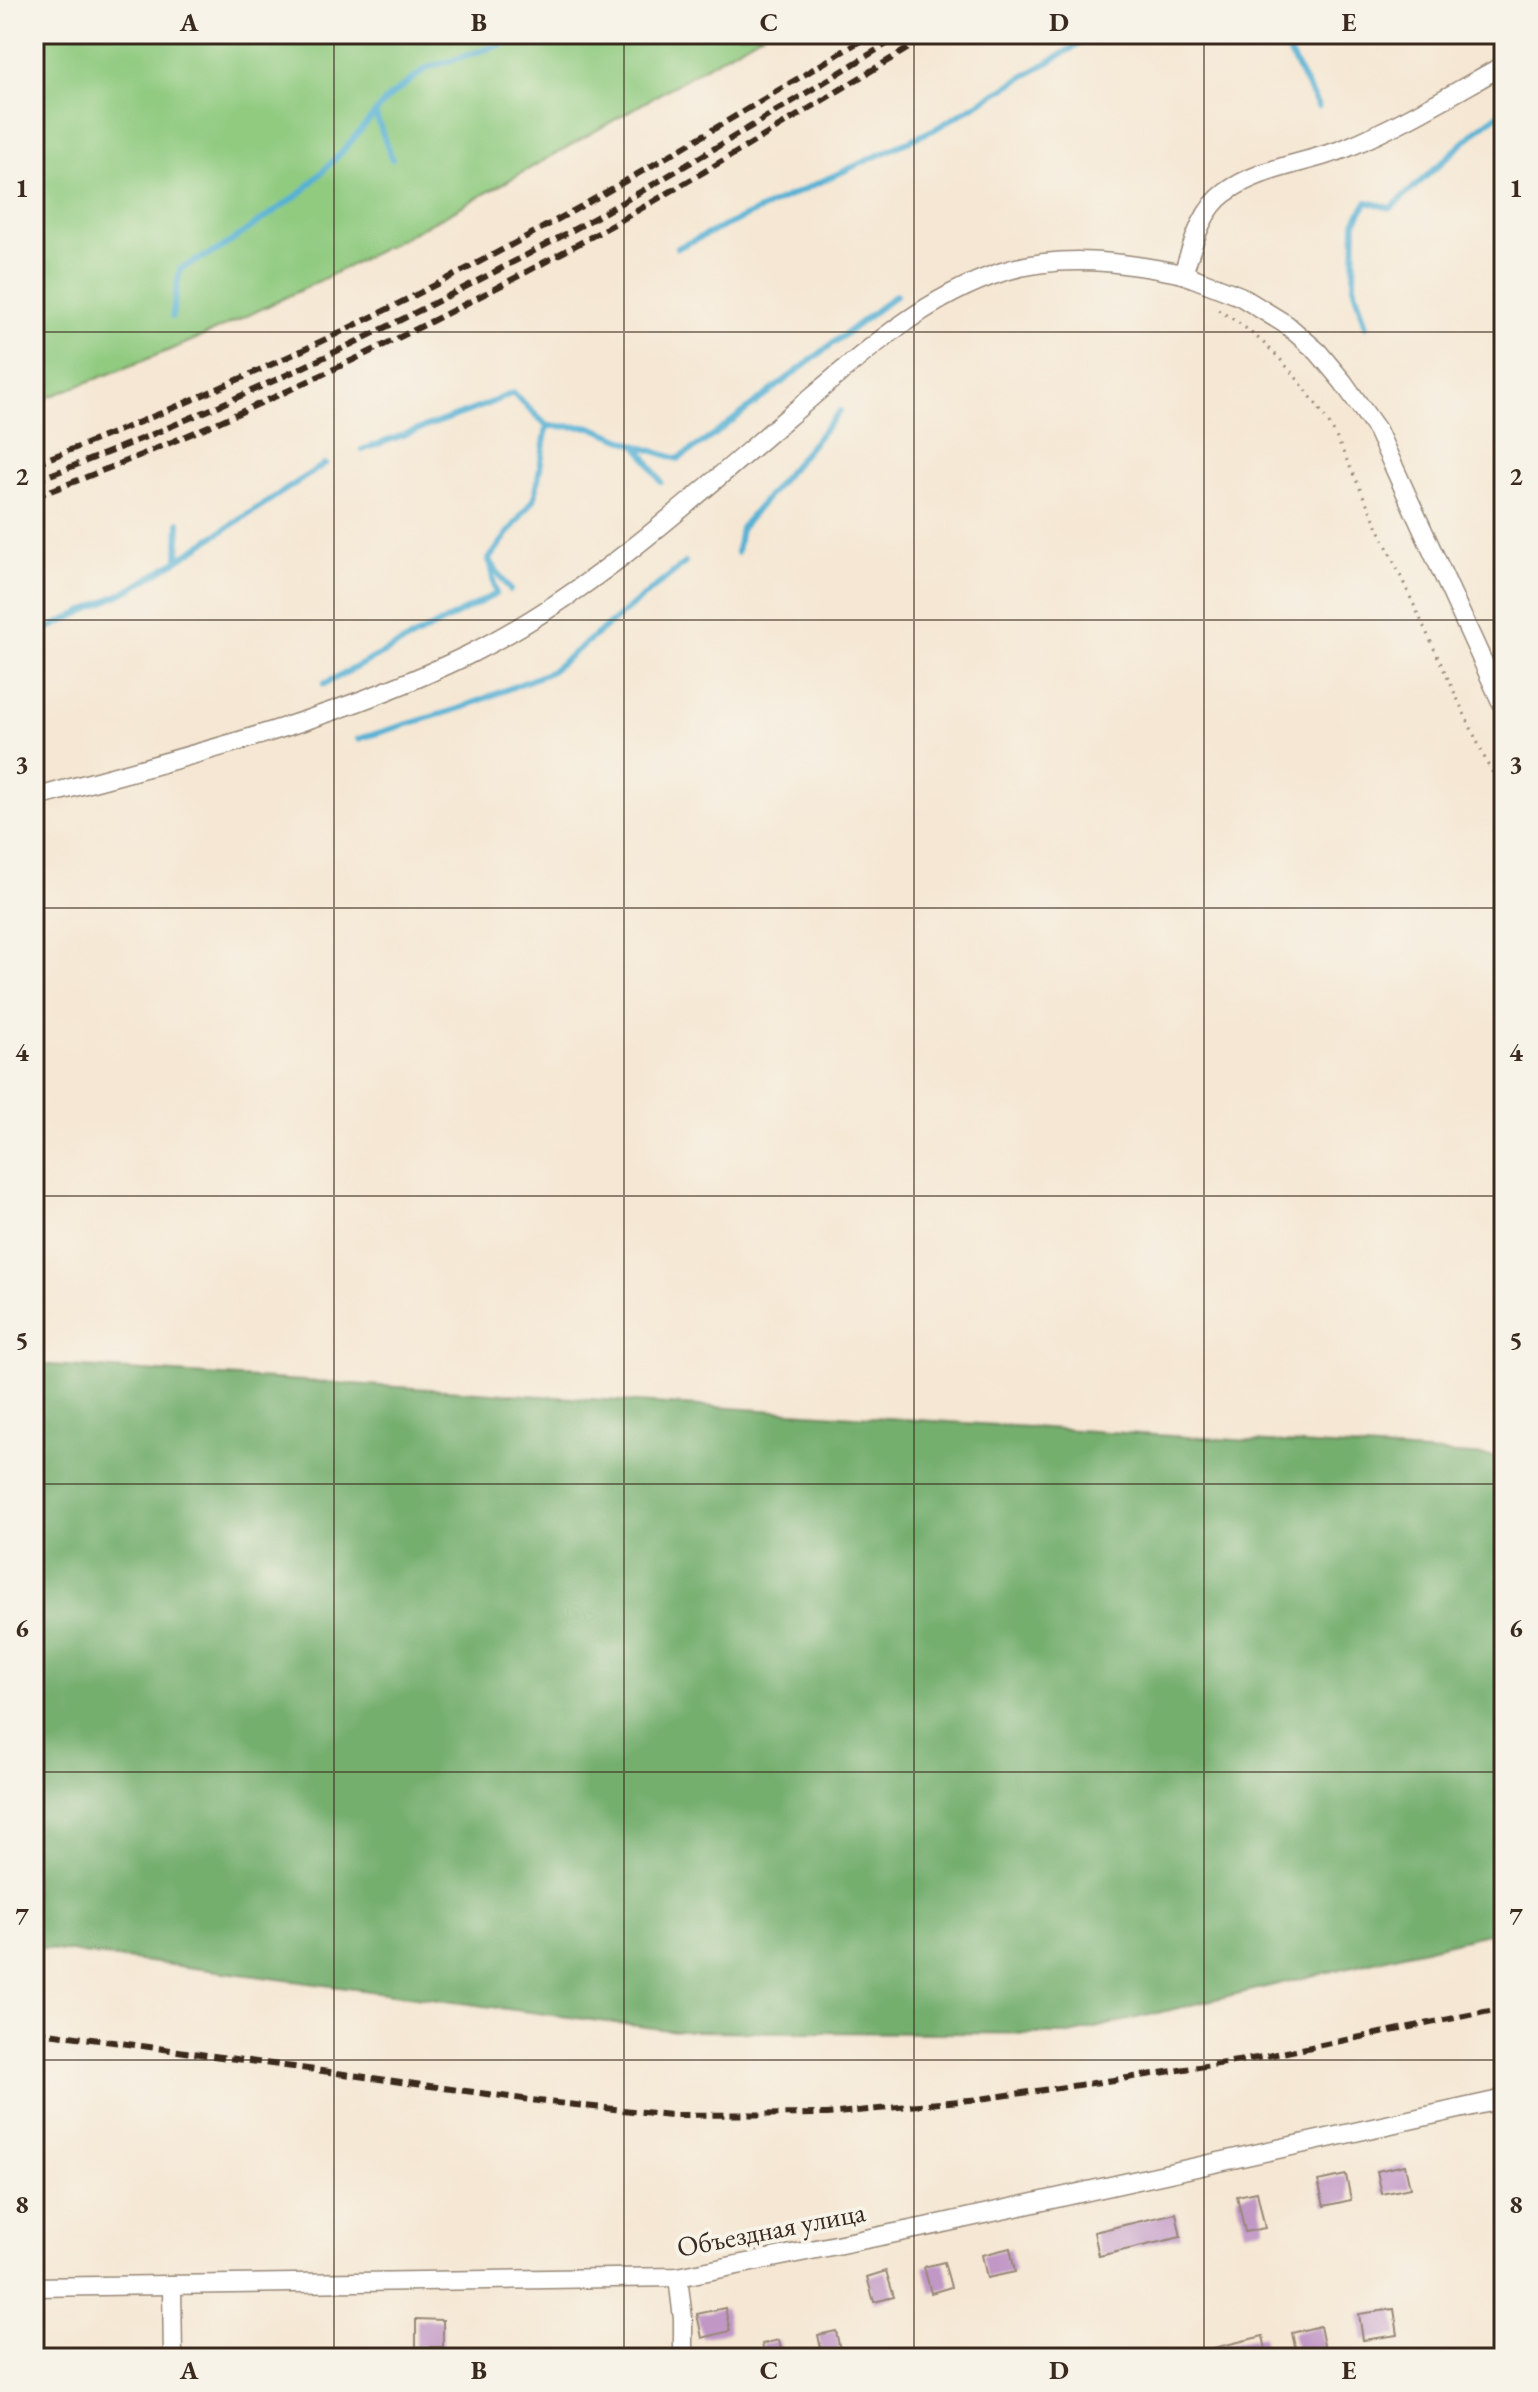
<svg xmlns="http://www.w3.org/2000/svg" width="1538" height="2392" font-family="'EB Garamond',serif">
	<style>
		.green { fill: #90cb80; stroke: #667a4f; stroke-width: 2 }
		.forest { fill: #74af6e; stroke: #586c46; stroke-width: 2 }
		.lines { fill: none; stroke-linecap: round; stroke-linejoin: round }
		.stream { stroke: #56b1d4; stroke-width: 6 }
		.building { fill: #c197c6 }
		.minor-casing { stroke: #988878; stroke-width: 21 }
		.path { stroke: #988878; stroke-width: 3; stroke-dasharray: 2 6; stroke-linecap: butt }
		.minor { stroke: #fff; stroke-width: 18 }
		.rail { stroke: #3b2a1e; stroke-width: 6; stroke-dasharray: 12 6; stroke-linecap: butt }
		.grid { fill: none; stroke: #3b2a1e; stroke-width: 2; stroke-opacity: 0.55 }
		.labels { text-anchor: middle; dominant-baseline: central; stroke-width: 8; stroke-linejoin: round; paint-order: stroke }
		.street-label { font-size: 28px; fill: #3b2a1e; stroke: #f7f3e8 }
		.neatline { fill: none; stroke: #3b2a1e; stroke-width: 3 }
		.grid-label { font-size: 26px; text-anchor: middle; font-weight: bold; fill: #3b2a1e }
	</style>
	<rect width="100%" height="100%" fill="#f7f3e8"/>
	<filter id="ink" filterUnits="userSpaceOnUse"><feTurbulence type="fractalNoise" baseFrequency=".0125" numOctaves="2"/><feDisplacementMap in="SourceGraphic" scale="16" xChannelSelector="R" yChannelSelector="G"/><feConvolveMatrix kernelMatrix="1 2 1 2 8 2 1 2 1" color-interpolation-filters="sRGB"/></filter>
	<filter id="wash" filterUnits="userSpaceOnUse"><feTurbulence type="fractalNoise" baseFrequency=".006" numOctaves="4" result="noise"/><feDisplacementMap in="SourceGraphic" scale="32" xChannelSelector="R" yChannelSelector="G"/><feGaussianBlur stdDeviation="1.8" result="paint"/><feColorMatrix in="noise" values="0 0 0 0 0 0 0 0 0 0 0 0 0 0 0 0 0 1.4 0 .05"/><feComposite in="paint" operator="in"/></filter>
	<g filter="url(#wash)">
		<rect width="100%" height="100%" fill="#f5e7d3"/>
		<!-- green -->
		<path class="green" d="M34 34H762C583 139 404 245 214 331 155 358 94 379 34 403Z"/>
		<!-- forest -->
		<polygon class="forest" points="34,1364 1504,1457 1504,1930 1070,2034 676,2031 34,1947"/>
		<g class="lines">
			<!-- stream -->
			<g class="stream">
				<polyline points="1279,34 1318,106"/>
				<polyline points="375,113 392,159"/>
				<polyline points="677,248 935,129 1096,34"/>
				<polyline points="172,317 180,269 220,249 301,193 340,154 388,98 427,68 503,44 515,34"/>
				<polyline points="1366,326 1354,286 1355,222 1367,202 1391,208 1482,126 1504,110"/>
				<polyline points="547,426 591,427 638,446 661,482"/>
				<polyline points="638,446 678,459 711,437 896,295"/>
				<polyline points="737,552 741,528 840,411"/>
				<polyline points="178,560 325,464"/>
				<polyline points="491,563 510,590"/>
				<polyline points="34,635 131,589 178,560 179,522"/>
				<polyline points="324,684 496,594 489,559 535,497 547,426 513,393 483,406 362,450"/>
				<polyline points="358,739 461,708 550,672 685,563"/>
			</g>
		</g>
		<g id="blocks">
			<!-- building -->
			<g class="building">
				<polygon points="1405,2165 1410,2188 1382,2194 1377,2171"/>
				<polygon points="1346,2175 1351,2200 1324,2206 1318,2181"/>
				<polygon points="1257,2192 1265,2228 1245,2232 1237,2196"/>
				<polygon points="1176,2213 1181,2237 1099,2256 1094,2232"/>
				<polygon points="1010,2248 1015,2272 987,2278 982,2255"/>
				<polygon points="944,2262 951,2287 931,2293 924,2267"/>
				<polygon points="886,2271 894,2297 874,2302 867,2277"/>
				<polygon points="725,2308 730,2331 702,2338 697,2314"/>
				<polygon points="1394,2309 1398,2335 1363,2340 1359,2314"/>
				<polygon points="416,2319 443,2320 443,2347 416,2347"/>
				<polygon points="1320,2326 1325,2350 1297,2356 1292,2333"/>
				<polygon points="836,2331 840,2350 822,2354 818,2335"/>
				<polygon points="1263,2336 1268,2358 1201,2358 1201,2351"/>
				<polygon points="779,2340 783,2358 765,2358 762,2344"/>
			</g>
		</g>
	</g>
	<g filter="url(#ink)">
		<use href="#blocks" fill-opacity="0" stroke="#988878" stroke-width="2"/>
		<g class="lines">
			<defs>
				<g id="minor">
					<path d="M1504 65C1452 94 1401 125 1346 148 1306 164 1260 167 1225 193 1201 210 1192 247 1183 274L1240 296 1287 325 1318 352 1343 382 1377 430 1504 708"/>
					<path d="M34 798C180 758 331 722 468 655 587 596 687 504 787 418 853 362 919 299 1002 272 1062 253 1123 262 1183 274"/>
					<polyline points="678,2277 683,2319 683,2358"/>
					<polyline points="172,2286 173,2358"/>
					<polyline points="34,2287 678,2277 930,2226 1504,2099"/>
				</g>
			</defs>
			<!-- minor casing -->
			<use href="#minor" class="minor-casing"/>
			<!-- path -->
			<path class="path" d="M1218 310C1269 339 1301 380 1332 428L1488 765 1504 791"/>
			<!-- minor -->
			<use href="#minor" class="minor"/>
			<!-- rail -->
			<g class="rail">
				<path d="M34 464C208 398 381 317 544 227 655 166 763 99 872 34"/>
				<path d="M34 481C211 415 383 332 549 243 669 178 786 105 903 34"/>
				<path d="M34 497C213 430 388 347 556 256 684 187 807 109 932 34"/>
				<polyline points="34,2031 538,2101 671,2115 827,2114 980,2099 1114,2080 1257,2058 1504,2008"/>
			</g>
		</g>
	</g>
	<!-- grid -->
	<path class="grid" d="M334 34V2358M624 34V2358M914 34V2358M1204 34V2358M34 332H1504M34 620H1504M34 908H1504M34 1196H1504M34 1484H1504M34 1772H1504M34 2060H1504"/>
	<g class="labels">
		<!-- street labels -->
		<g class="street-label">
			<text transform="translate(771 2229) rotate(-11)">Объездная улица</text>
		</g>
	</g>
	<!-- margin -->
	<rect width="1538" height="2392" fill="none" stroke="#f7f3e8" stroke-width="88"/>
	<rect x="44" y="44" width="1450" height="2304" class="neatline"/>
	<g class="grid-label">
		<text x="189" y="31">A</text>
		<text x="479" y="31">B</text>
		<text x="769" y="31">C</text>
		<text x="1059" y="31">D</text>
		<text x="1349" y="31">E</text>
		<text x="22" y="197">1</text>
		<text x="1516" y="197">1</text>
		<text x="22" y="485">2</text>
		<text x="1516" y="485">2</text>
		<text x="22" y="773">3</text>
		<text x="1516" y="773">3</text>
		<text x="22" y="1061">4</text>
		<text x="1516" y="1061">4</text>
		<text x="22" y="1349">5</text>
		<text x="1516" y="1349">5</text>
		<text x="22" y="1637">6</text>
		<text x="1516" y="1637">6</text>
		<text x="22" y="1925">7</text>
		<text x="1516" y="1925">7</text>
		<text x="22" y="2213">8</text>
		<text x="1516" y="2213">8</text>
		<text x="189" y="2379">A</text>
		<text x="479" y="2379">B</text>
		<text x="769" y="2379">C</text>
		<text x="1059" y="2379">D</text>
		<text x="1349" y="2379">E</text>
	</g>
</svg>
